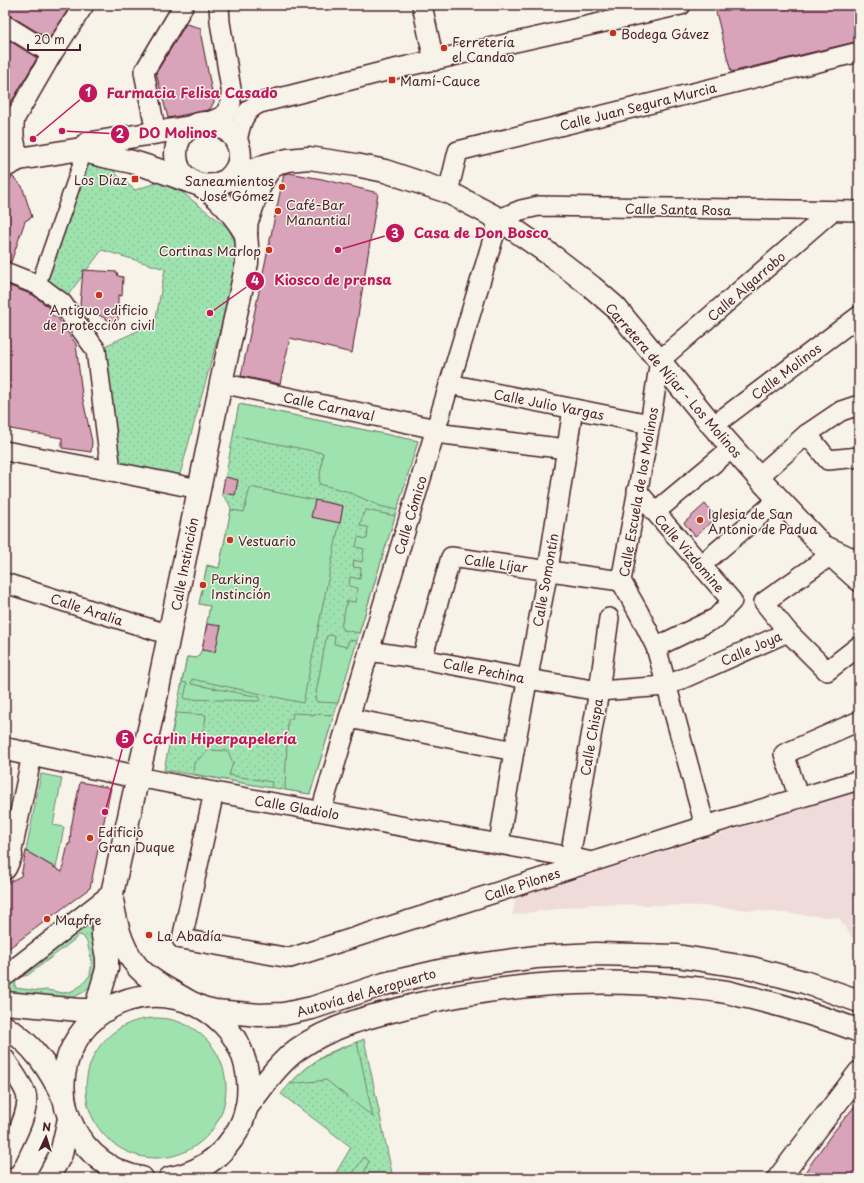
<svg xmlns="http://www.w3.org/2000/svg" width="864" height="1183" font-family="'Playpen Sans',sans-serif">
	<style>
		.built { fill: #eedbda }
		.grass { fill: url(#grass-tufts); stroke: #74816d; fill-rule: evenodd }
		.park { fill: url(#park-dots); stroke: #74816d }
		.garden { fill: #9ee3af; stroke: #74816d }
		.building { fill: #d9a3b9; stroke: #4a1f2b }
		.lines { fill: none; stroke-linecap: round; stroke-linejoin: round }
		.pedestrian-casing { stroke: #4a1f2b; stroke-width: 17 }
		.minor-casing { stroke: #4a1f2b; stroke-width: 22 }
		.tertiary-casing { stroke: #4a1f2b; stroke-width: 25 }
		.secondary-casing { stroke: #4a1f2b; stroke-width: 25 }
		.primary-casing { stroke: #4a1f2b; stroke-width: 25 }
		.trunk-casing { stroke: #4a1f2b; stroke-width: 25 }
		.pedestrian { stroke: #f7f3e8; stroke-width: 14 }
		.minor { stroke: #f7f3e8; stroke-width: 19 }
		.tertiary { stroke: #f7f3e8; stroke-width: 22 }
		.secondary { stroke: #f7f3e8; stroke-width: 22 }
		.primary { stroke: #f7f3e8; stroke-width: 22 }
		.trunk { stroke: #f7f3e8; stroke-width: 22 }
		.poi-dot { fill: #c8321e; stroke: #f7f3e8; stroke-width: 1.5 }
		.labels { text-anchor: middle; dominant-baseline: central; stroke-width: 3; stroke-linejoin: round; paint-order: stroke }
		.poi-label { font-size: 13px; fill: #4a1f2b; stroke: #f7f3e8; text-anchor: start }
		.street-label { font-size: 13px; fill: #4a1f2b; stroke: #f7f3e8 }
		.leader { fill: none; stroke: #c2185b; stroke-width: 1.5 }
		.callout-dot { fill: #c2185b; stroke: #f7f3e8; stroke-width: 1.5 }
		.mark-label { font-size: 12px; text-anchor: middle; font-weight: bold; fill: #fff }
		.callout-label { font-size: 14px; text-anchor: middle; font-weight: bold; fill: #c2185b; stroke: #f7f3e8; stroke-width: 3; stroke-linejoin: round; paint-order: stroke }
	</style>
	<defs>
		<pattern id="grass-tufts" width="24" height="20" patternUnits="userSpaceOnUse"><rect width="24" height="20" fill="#9ee3af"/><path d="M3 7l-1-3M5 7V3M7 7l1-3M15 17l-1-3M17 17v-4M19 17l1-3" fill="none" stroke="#8ac297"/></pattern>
		<pattern id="park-dots" width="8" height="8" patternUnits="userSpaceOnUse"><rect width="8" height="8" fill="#9ee3af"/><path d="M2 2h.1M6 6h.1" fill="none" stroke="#8ac297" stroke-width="1.8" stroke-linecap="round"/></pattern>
	</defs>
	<rect width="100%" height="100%" fill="#f7f3e8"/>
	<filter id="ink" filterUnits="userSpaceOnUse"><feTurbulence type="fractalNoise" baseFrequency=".025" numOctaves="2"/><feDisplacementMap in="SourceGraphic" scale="8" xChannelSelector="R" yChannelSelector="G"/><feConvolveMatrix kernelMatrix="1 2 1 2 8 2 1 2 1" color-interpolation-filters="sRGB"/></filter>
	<g filter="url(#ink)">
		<!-- built -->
		<polygon class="built" points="859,791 859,947 839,918 706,906 592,904 512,915 516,898"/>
		<!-- grass -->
		<path class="grass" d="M91 918 93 936 98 960 92 985 88 988 84 992 70 999 5 993V983ZM79 935 83 936 87 942 92 962 90 975 82 985 72 991 63 993 47 990 39 991 15 988 16 980 17 978 28 975 74 940Z"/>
		<!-- park -->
		<g class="park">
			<polygon points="105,161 119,177 135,190 159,182 183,193 228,228 241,254 177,485 111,471 96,350 155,323 165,269 102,250 62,303 38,285 81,162"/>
			<path d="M239 404 418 441 310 794 164 770 187 657 197 658 202 650 210 606 199 604 207 565 219 568 231 510C230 503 226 499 222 495Z"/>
			<path d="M364 1039 393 1178H333L351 1147 281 1094C295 1077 311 1062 331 1052 342 1047 353 1044 364 1039Z"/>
		</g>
		<!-- garden -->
		<g class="garden">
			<polygon points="239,404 418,441 397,510 380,506 346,491 319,484 323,453 233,435"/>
			<polygon points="250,487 343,506 303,703 192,679 191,684 260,697 259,701 184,699 187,683 182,682 187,657 197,658 202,650 210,606 199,604 207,566 219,568 231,510 244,512"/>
			<polygon points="366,510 395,516 359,633 344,630 342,629 341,627 347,601 355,602 358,588 349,586 350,577 360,579 361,568 353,567 354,560 362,562 364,549 356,547 358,537 367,539 368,527 360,526 363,514"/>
			<polygon points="330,635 335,636 334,644 347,647 349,640 357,641 338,703 317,702 315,699 326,639 327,636"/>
			<polygon points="176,713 206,715 204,729 184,745 171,739"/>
			<polygon points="293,713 311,714 311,715 313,715 314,714 334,715 310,794 286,790 285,787 288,719 292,719"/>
			<polygon points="209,750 228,751 233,763 229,775 272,782 271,788 193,774 194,763"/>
			<polygon points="41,774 62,778 53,825 64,827 56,868 26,851"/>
			<circle cx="156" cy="1088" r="70"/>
			<path d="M357 1042 373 1117 326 1080 290 1084C310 1062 330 1052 357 1042Z"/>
			<polygon points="364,1157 369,1161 362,1178 350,1178"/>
		</g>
		<!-- building -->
		<g class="building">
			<polygon points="5,5 71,5 49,39 11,16 5,14"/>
			<polygon points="727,5 859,5 859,41 731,72 715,8"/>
			<polygon points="186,24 201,28 201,36 214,102 210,109 208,110 168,118 156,73"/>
			<polygon points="5,38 37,58 15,96 5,110"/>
			<polygon points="289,173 322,179 378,193 352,353 290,338 280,384 241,376 284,174"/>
			<polygon points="13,177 22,186 32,217 25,221 11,262 5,261 5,181"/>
			<polygon points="83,270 117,272 118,276 123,277 122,296 118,295 118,320 110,321 80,305"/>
			<polygon points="5,284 33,295 50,308 52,310 51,315 57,317 76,344 82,395 92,442 91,452 62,448 62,438 5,428"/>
			<polygon points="225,477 238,480 235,495 222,493"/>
			<polygon points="315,500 343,506 340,523 311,517"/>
			<polygon points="705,504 717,518 695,536 684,523"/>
			<polygon points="207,624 221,626 215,652 202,650"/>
			<polygon points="80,782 111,788 90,888 5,951 5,884 21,876 26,851 62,872 68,844 70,844 71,828"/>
			<polygon points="859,1101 859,1178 801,1178 831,1135"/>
		</g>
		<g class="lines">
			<defs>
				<polyline id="pedestrian" points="38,285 81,162 81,149"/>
				<g id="minor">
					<polyline points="422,5 434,61"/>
					<polyline points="5,25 52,54"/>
					<polyline points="203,124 221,117 225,114 231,103 231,89 220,22 219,5"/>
					<polyline points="156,133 144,72 184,5"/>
					<path d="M237 142C240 125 243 110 260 103L390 70 681 5"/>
					<path d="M19 159C15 144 12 134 15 118L52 54 84 5"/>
					<polyline points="448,192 458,151 859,52"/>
					<polyline points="5,272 38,285 62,303 96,350 111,471"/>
					<polyline points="221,383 436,429"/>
					<polyline points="449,384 650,424"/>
					<polyline points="713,426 859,316"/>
					<polyline points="435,433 567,449"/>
					<polyline points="807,434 828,460 859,457"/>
					<polyline points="5,451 111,471 199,489"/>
					<polyline points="758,477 807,434 841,411 859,405"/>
					<polyline points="637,491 732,601 716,618 656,647"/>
					<polyline points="655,512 732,448"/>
					<polyline points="824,545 859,561"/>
					<polyline points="831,555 764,602 788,632 827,671 859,646"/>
					<polyline points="701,565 779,499"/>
					<polyline points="5,583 170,635"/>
					<polyline points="369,651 422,659 528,679 599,691 666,686 788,632"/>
					<polyline points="422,659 451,557 621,581"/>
					<polyline points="349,718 514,751"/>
					<polyline points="138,777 214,792 570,857 591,862"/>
					<polyline points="214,792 182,939 290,958 705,826 859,780"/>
					<polyline points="799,798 784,754 859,721"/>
					<polyline points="321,811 499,219 521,210 539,206 859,211"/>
					<polyline points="705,826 656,647 639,613 621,581 650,424 660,360 832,211"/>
					<polyline points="499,843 514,751 548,570 573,409"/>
					<polyline points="11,855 32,755"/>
					<polyline points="570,857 599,691 609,618"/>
					<polyline points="5,976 112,893"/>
					<path d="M5 1059C11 1069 23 1084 26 1094 31 1111 12 1143 5 1159"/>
				</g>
				<g id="tertiary">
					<path d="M200 185C220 197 234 214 246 234"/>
					<path d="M249 216C256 196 260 177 276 163"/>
					<polyline points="5,749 138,777"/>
					<polyline points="5,868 11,855"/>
					<path d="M112 899C116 926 123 956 145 974 158 985 173 992 188 1001"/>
					<polyline points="5,1003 79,1010 101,1010 108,1009"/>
					<polyline points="92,1021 107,969 107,958 103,936 103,921 111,898 140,767 154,708 221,383 247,263 247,246 246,234 247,215 239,161"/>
					<path d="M5 1027C33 1043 50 1070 64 1099"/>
				</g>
				<polyline id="secondary" points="779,1178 859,1073"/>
				<g id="primary">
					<path d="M81 149C96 156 115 158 132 162 152 167 171 175 191 182"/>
					<polyline points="5,166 19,159 81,149 87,144 92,143 191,127"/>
					<path d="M227 180C259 153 225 110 191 127 171 138 171 170 191 181 198 186 207 186 215 185L267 165 288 160 309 158 356 165 385 171 448 192 499 219 555 258 592 287 615 307 713 426 758 477 831 555 859 580"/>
					<polyline points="48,1178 61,1154 69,1119"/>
					<path d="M142 1178C81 1168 44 1100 74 1044 118 965 239 988 248 1079 250 1100 245 1122 232 1139 218 1160 195 1174 170 1178"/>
				</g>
				<g id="trunk">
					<polyline points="202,1008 215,1011 238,1013 259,1015 284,1014 312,1008 384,984 444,970 536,957 596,954 677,956 752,968 804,982 859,1001"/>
					<path d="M246 1108C262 1088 277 1064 298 1049 332 1025 375 1015 415 1005 504 984 592 977 684 987 695 988 708 989 720 991 730 992 741 996 752 998 788 1007 824 1017 859 1031"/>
				</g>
			</defs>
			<!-- pedestrian casing -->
			<use href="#pedestrian" class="pedestrian-casing"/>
			<!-- minor casing -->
			<use href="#minor" class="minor-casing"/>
			<!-- tertiary casing -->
			<use href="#tertiary" class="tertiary-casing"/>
			<!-- secondary casing -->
			<use href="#secondary" class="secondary-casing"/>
			<!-- primary casing -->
			<use href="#primary" class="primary-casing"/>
			<!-- trunk casing -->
			<use href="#trunk" class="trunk-casing"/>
			<!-- pedestrian -->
			<use href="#pedestrian" class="pedestrian"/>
			<!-- minor -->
			<use href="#minor" class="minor"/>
			<!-- tertiary -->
			<use href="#tertiary" class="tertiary"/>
			<!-- secondary -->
			<use href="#secondary" class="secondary"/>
			<!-- primary -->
			<use href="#primary" class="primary"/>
			<!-- trunk -->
			<use href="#trunk" class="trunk"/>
		</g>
	</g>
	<!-- markers -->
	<g class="poi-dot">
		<circle cx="613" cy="33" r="4"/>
		<circle cx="444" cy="48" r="4"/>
		<rect x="388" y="76" width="8" height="8" rx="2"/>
		<rect x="131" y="175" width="8" height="8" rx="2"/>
		<circle cx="282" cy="187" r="4"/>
		<circle cx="278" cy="211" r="4"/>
		<circle cx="269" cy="250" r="4"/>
		<circle cx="99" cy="295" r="4"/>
		<circle cx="700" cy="520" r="4"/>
		<circle cx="230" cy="540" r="4"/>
		<circle cx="203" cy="585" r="4"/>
		<circle cx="90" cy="838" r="4"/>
		<circle cx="47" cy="919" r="4"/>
		<circle cx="149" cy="935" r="4"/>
	</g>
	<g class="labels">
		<!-- poi labels -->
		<g class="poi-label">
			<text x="621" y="33">Bodega Gávez</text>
			<text x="452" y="41">Ferretería<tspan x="452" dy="15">el Candao</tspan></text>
			<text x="400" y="80">Mamí-Cauce</text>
			<text x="127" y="179" text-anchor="end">Los Díaz</text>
			<text x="274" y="180" text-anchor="end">Saneamientos<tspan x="274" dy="15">José Gómez</tspan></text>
			<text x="286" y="204">Café-Bar<tspan x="286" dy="15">Manantial</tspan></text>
			<text x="261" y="250" text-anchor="end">Cortinas Marlop</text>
			<text x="99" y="309" text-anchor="middle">Antiguo edificio<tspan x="99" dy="15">de protección civil</tspan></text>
			<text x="708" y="513">Iglesia de San<tspan x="708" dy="15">Antonio de Padua</tspan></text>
			<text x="238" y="540">Vestuario</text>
			<text x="211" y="578">Parking<tspan x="211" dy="15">Instinción</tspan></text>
			<text x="98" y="831">Edificio<tspan x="98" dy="15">Gran Duque</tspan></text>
			<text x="55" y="919">Mapfre</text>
			<text x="157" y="935">La Abadía</text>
		</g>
		<!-- street labels -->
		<g class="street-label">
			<text transform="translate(638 106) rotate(-14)">Calle Juan Segura Murcia</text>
			<text transform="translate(678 209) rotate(1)">Calle Santa Rosa</text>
			<text transform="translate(746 286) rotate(-41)">Calle Algarrobo</text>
			<text transform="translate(786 371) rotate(-37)">Calle Molinos</text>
			<text transform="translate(674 380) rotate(49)">Carretera de Níjar - Los Molinos</text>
			<text transform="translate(549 404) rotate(11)">Calle Julio Vargas</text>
			<text transform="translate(329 406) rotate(12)">Calle Carnaval</text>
			<text transform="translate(638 492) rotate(-80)">Calle Escuela de los Molinos</text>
			<text transform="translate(410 515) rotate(-73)">Calle Cómico</text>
			<text transform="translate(690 553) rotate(49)">Calle Vizdomine</text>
			<text transform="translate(496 563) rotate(8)">Calle Líjar</text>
			<text transform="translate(184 564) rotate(-79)">Calle Instinción</text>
			<text transform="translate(545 580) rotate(-80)">Calle Somontín</text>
			<text transform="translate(87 609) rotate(18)">Calle Aralia</text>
			<text transform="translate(751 648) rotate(-24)">Calle Joya</text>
			<text transform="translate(484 670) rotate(11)">Calle Pechina</text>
			<text transform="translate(591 737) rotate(-80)">Calle Chispa</text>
			<text transform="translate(297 807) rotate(10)">Calle Gladiolo</text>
			<text transform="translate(522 884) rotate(-18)">Calle Pilones</text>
			<text transform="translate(366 992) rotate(-16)">Autovía del Aeropuerto</text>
		</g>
	</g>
	<!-- callouts -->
	<path class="leader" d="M33 139L88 93M62 131L120 134M338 250L395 233M210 313L255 281M105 812L125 739"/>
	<g class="callout-dot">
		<circle cx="33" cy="139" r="4"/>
		<circle cx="62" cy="131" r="4"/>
		<circle cx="338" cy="250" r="4"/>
		<circle cx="210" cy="313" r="4"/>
		<circle cx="105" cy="812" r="4"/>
		<circle cx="88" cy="93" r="10"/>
		<circle cx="120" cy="134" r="10"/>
		<circle cx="395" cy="233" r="10"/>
		<circle cx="255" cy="281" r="10"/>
		<circle cx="125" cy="739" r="10"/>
	</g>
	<g class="mark-label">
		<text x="88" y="97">1</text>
		<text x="120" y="138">2</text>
		<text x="395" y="238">3</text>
		<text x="255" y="285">4</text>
		<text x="125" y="743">5</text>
	</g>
	<g class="callout-label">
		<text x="192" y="98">Farmacia Felisa Casado</text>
		<text x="178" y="138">DO Molinos</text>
		<text x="481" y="238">Casa de Don Bosco</text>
		<text x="333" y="285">Kiosco de prensa</text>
		<text x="220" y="744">Carlin Hiperpapelería</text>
	</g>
	<!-- margin -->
	<rect width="864" height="1183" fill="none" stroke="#f7f3e8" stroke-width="20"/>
	<rect x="10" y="10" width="844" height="1163" fill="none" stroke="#4a1f2b" stroke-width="1.5" filter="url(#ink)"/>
	<!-- north arrow -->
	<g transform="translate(46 1137) rotate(4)" stroke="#f7f3e8" stroke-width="3" paint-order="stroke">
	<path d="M0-3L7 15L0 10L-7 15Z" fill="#4a1f2b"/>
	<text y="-6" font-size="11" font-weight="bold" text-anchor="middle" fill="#4a1f2b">N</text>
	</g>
	<!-- scale -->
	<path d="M28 44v6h52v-6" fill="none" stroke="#4a1f2b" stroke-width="2"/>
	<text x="34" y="44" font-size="12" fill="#4a1f2b" stroke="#f7f3e8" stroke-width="3" paint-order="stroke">20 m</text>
</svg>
